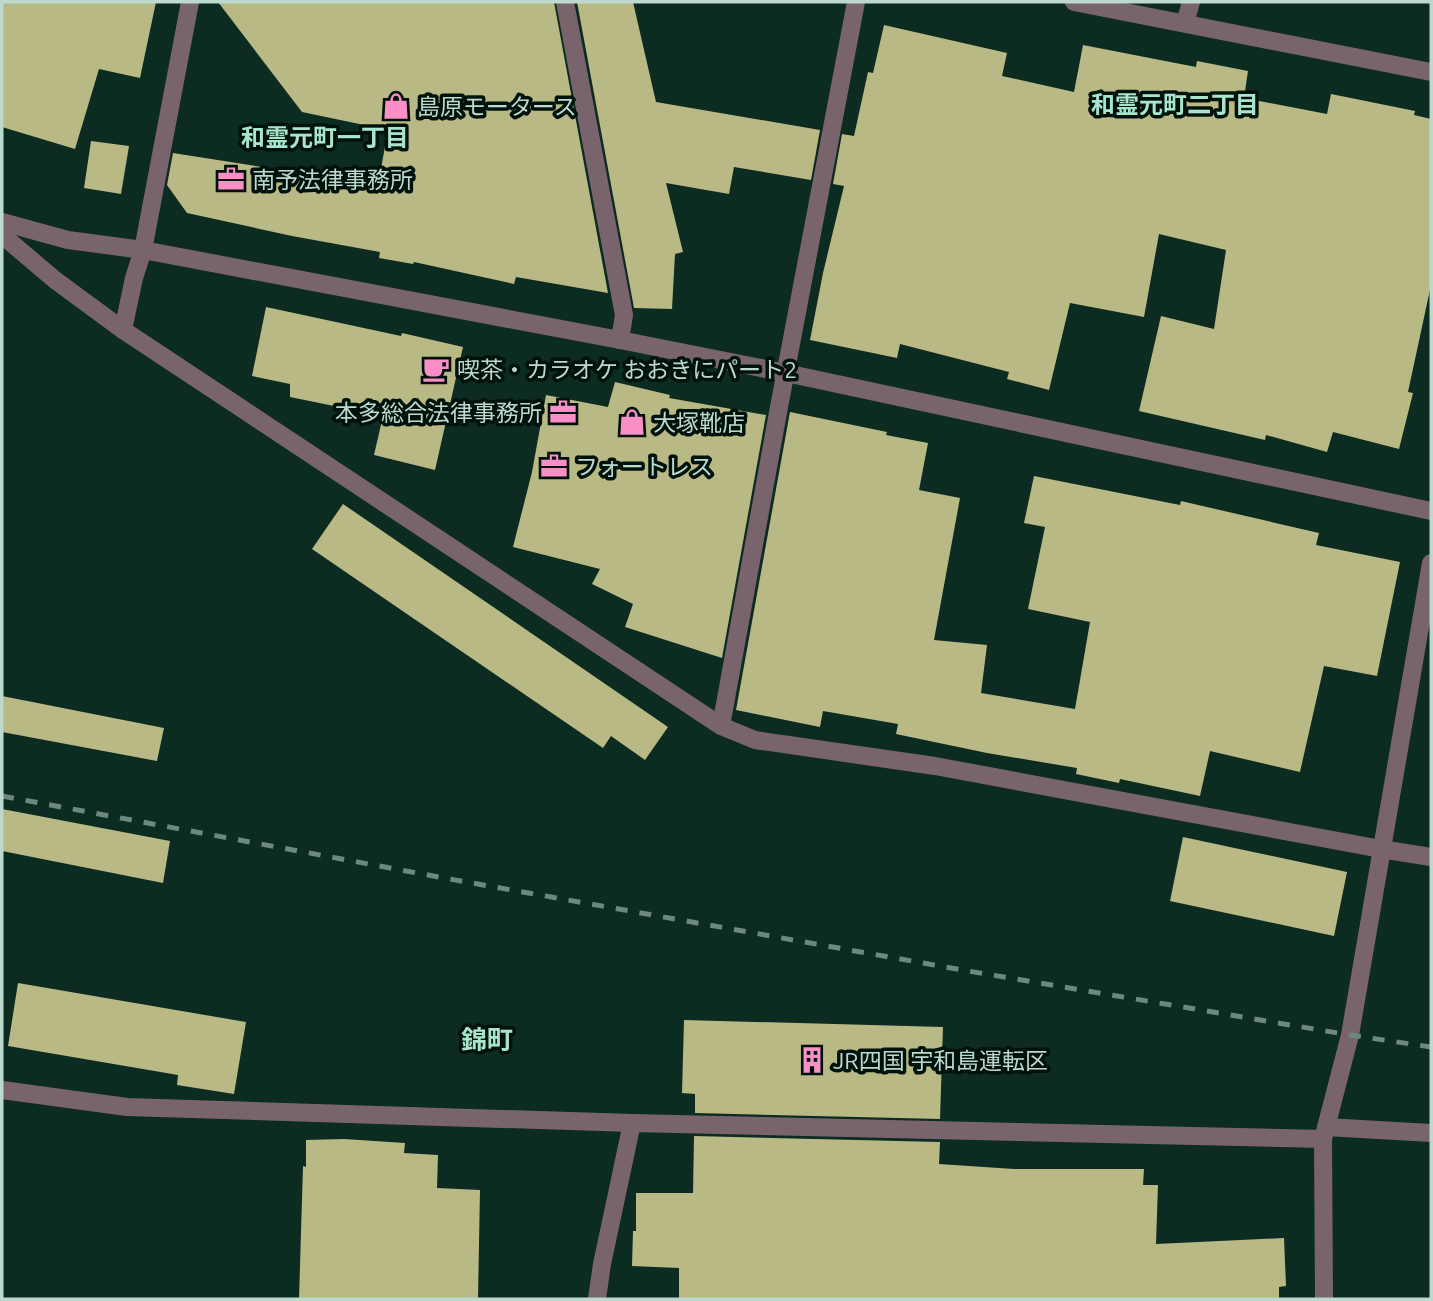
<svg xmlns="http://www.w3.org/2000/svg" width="1433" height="1301" font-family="Ubuntu,'Noto Sans JP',sans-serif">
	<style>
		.building { fill: #b9b985 }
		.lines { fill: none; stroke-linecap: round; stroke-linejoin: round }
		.minor { stroke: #79646e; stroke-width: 18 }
		.rail { stroke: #6c897e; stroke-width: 5; stroke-dasharray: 12 12; stroke-linecap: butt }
		.labels { text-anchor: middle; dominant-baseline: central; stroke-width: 7; stroke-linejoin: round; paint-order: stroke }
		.poi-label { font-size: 23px; fill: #bcd9cd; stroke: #00120b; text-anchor: start }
		.neighbourhood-label { font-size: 24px; font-weight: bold; fill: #a8e5cd; stroke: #00120b }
		.quarter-label { font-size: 26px; font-weight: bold; fill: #a8e5cd; stroke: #00120b }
	</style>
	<rect width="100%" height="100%" fill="#0c2b21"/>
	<!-- building -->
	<g class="building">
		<polygon points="2,2 156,2 140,78 99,69 75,149 2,127"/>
		<polygon points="218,2 554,2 608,293 516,277 514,284 414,262 413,264 379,258 380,252 292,236 187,213 167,185 173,153 378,185 388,130 302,112"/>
		<polygon points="577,2 633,2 656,102 820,130 811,180 734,167 729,194 666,183 683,252 675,254 672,309 634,308"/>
		<polygon points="884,25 1007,53 1002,76 1074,92 1083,45 1196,67 1197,61 1248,71 1244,98 1327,114 1331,94 1415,111 1414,115 1431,119 1431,285 1408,392 1413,393 1399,449 1333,432 1327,452 1266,435 1265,440 1139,411 1161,316 1214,329 1226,250 1159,234 1144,317 1070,303 1049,390 1007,379 1009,372 900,344 897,358 810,340 823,273 844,186 833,184 842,134 854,136 868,72 873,73"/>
		<polygon points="91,141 129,146 121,194 84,188"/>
		<polygon points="266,307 401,336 402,333 463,347 435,470 374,455 383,416 290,397 290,384 252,376"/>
		<polygon points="615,382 670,395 669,398 766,415 722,658 625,627 633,604 592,584 600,569 513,547 532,472 546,395 608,407"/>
		<polygon points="790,412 887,432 886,435 928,443 919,490 960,498 934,640 987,645 981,693 1075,709 1090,622 1028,609 1045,527 1024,523 1034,476 1180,505 1181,501 1319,533 1316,545 1400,562 1377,676 1324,666 1300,772 1210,751 1200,796 1120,779 1119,783 1076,774 1077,768 987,753 896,734 898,724 823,711 820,727 736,710"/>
		<polygon points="343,504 668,727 645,760 611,736 603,748 312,549"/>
		<polygon points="2,696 164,728 157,761 2,732"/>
		<polygon points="2,809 170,841 163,883 2,851"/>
		<polygon points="1183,837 1347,872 1334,936 1170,901"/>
		<polygon points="18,983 246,1022 234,1094 177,1085 178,1075 8,1046"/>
		<polygon points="684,1020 943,1027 940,1119 695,1113 695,1094 682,1093"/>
		<polygon points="694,1136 940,1142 939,1164 1014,1169 1144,1169 1143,1185 1158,1185 1156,1244 1284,1238 1286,1286 1279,1287 1279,1299 679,1299 679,1268 632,1266 633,1231 636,1231 636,1193 693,1193"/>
		<polygon points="344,1139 405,1143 404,1153 438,1155 437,1188 480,1190 478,1299 299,1299 303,1166 306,1167 306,1140"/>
	</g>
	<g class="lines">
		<!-- minor -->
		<g class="minor">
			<polyline points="565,2 624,315 620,340"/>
			<polyline points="1074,2 1431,72"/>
			<polyline points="1185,23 1191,2"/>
			<polyline points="2,222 68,240 143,250 620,340 786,373 1431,511"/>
			<polyline points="2,235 55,280 123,330 721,726 755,740 935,766 1381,849 1431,857"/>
			<polyline points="123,330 134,278 143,250 190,2"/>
			<polyline points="721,726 779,407 856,2"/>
			<polyline points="2,1090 127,1107 632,1123 1323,1139"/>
			<polyline points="1326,1127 1431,1133"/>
			<polyline points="597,1299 602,1264 632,1123"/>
			<polyline points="1324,1299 1323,1139 1350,1035 1431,563"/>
		</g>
		<!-- rail -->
		<polyline class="rail" points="2,796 444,878 968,971 1350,1035 1431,1047"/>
	</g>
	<!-- icons -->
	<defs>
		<symbol id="shop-bare" viewBox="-9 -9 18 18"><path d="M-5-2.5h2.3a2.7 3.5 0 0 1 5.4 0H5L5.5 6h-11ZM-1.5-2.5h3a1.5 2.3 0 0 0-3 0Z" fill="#fa8fc7" stroke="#00120b" stroke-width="2.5" paint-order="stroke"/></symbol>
		<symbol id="office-bare" viewBox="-9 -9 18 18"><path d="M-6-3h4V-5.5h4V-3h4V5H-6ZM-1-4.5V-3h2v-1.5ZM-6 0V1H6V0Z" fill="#fa8fc7" stroke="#00120b" stroke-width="2.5" paint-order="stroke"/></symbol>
		<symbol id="cafe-bare" viewBox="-9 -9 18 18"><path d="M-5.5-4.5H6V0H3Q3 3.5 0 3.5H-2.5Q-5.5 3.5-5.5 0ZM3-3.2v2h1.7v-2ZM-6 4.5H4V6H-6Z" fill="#fa8fc7" stroke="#00120b" stroke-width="2.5" paint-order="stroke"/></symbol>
		<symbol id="building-bare" viewBox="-9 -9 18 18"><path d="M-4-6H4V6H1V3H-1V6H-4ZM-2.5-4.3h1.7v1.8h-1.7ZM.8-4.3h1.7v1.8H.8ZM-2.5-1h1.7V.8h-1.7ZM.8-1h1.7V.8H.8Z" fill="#fa8fc7" stroke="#00120b" stroke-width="2.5" paint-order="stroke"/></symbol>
	</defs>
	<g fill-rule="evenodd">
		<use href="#shop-bare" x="377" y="87" width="38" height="38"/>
		<use href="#office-bare" x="212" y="160" width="38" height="38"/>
		<use href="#cafe-bare" x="417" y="350" width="38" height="38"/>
		<use href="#office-bare" x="544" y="393" width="38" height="38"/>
		<use href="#shop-bare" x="613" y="403" width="38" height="38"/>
		<use href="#office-bare" x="535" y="447" width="38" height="38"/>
		<use href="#building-bare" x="793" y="1041" width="38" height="38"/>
	</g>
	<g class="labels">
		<!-- poi labels -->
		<g class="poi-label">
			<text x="417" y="106">島原モータース</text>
			<text x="252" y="179">南予法律事務所</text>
			<text x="457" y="369">喫茶・カラオケ おおきにパート2</text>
			<text x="542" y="412" text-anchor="end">本多総合法律事務所</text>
			<text x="653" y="422">大塚靴店</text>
			<text x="575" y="466">フォートレス</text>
			<text x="833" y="1060">JR四国 宇和島運転区</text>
		</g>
		<!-- neighbourhood labels -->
		<g class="neighbourhood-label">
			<text x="1175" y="104">和霊元町二丁目</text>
			<text x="325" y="137">和霊元町一丁目</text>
		</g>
		<!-- quarter labels -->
		<g class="quarter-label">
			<text x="487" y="1039">錦町</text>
		</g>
	</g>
	<!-- border -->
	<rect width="1433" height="1301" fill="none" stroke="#bcd9cd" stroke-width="7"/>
</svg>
